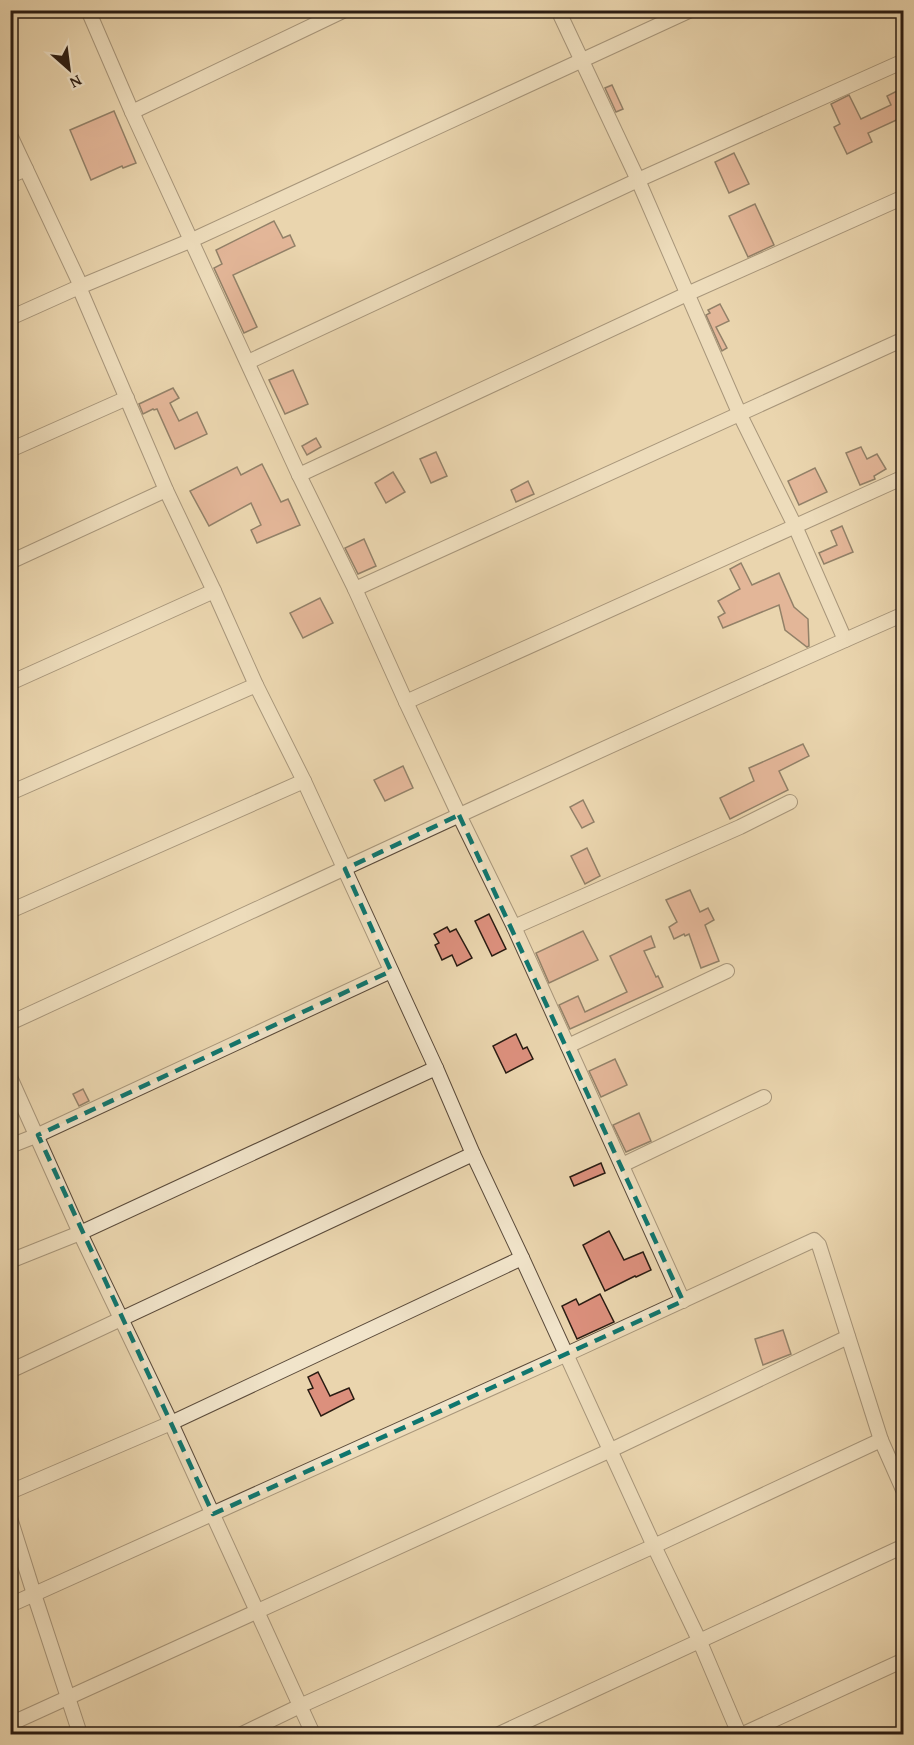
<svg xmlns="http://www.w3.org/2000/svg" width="914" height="1745" font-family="'Gentium Book Plus',serif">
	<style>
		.building { fill: #dc907d; stroke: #2a1c13; stroke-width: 1.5 }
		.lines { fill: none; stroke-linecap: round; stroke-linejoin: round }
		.minor-casing { stroke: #5a4a3a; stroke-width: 16 }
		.minor { stroke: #f1e4ca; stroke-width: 14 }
		.marked { fill: none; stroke: #0f766e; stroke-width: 4.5; stroke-dasharray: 12 8; stroke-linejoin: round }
	</style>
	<rect width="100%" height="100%" fill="#ead5ae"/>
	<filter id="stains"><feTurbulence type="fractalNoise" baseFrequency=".00333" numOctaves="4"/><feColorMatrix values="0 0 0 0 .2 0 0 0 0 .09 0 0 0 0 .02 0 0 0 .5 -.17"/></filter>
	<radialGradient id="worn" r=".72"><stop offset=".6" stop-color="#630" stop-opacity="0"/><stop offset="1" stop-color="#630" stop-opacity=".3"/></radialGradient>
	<!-- building -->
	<g class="building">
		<polygon points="612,85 623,109 616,112 605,88"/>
		<polygon points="903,88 903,117 868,133 872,142 847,154 834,127 840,124 831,104 849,95 861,119 891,105 887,96"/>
		<polygon points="114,111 136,163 123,168 122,166 91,180 70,130"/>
		<polygon points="734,153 749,184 729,193 715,162"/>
		<polygon points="755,204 774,245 748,257 729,216"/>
		<polygon points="274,221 283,238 290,235 295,246 233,275 257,327 244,333 214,268 222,264 216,250"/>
		<polygon points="720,304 729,321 716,327 727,348 722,351 706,315 710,313 708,310"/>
		<polygon points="293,370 308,404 285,414 269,380"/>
		<polygon points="173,388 179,398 170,403 179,421 197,412 207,434 175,449 157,409 154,410 153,409 143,414 139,404"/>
		<polygon points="316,438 321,447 307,455 302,446"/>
		<polygon points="861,447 867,459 877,454 886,469 874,476 875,479 860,485 846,453"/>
		<polygon points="436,452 447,476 431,483 420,459"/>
		<polygon points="262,464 281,502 288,499 300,525 257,543 251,530 261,525 251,503 209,526 190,491 237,467 241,475"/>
		<polygon points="815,468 827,492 799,505 788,481"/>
		<polygon points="393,472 405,492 386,503 375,483"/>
		<polygon points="528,481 534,494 516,502 511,490"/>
		<polygon points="842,526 853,552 824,564 819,553 837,545 831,531"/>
		<polygon points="364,539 376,566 358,574 345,548"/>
		<polygon points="741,563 752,585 779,573 794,607 808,619 809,646 807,647 785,630 779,605 723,628 718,617 725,613 718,601 740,589 730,569"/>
		<polygon points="320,598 333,623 303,638 290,613"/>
		<polygon points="803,744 809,756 779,771 788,790 730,819 720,798 754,781 749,768"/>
		<polygon points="403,766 413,788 385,801 374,780"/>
		<polygon points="583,800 594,822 582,828 570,807"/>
		<polygon points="587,848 600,876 585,884 571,856"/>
		<polygon points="690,890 700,912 708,908 714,920 705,925 719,961 701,968 689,934 685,936 684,934 674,939 669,927 677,922 666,900"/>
		<polygon points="489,914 506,949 492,956 475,921"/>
		<polygon points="447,927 450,932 456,929 472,958 457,966 452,955 442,960 435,945 439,943 434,934"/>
		<polygon points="583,931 598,960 549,983 536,953"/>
		<polygon points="651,936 655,947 644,951 656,977 658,976 663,987 570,1029 559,1005 578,996 585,1012 627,992 610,956"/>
		<polygon points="516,1034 523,1049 527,1047 533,1059 506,1073 493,1046"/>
		<polygon points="615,1059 627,1085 601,1097 589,1071"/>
		<polygon points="83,1089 89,1101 79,1106 73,1094"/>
		<polygon points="639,1113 651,1141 626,1152 613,1125"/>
		<polygon points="601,1163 605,1173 574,1186 570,1177"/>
		<polygon points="609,1231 624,1260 643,1252 651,1270 636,1277 635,1276 605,1291 583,1245"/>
		<polygon points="600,1294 614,1322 577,1339 562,1306 576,1299 579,1305"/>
		<polygon points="783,1330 791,1354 763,1365 755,1339"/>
		<polygon points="318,1372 330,1396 349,1388 354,1399 321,1416 308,1390 313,1388 308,1377"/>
	</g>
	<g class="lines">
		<defs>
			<g id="minor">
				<polyline points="88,10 132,112 299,475 355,589 406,702 459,815 514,927 683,1301"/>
				<polyline points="558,10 638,180 740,415 795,526 845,640"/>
				<polyline points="132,112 345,10"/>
				<polyline points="10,135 81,286"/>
				<polyline points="10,176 26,169"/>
				<polyline points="79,287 166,490 214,591 256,685 304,781 436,1068 473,1154 522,1258 654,1546 700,1642 739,1734"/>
				<polyline points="10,318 79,287 192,240 691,10"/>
				<polyline points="248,362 638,180 904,61"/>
				<polyline points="10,450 127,398"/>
				<polyline points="299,475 687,294 904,197"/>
				<polyline points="10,562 166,490"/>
				<polyline points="355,589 904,339"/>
				<polyline points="10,683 214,591"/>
				<polyline points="406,702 904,477"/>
				<polyline points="10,793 256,685"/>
				<polyline points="10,911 304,781"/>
				<polyline points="514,927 740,827 790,802"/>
				<path d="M10 1023C308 886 604 746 904 614"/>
				<polyline points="568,1046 727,971"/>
				<polyline points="10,1077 80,1233 171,1423 313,1734"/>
				<polyline points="10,1146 38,1135 391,971"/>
				<polyline points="622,1165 764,1097"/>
				<polyline points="904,1185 904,1198"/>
				<polyline points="10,1261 80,1233 436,1068"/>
				<polyline points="10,1371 473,1154"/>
				<polyline points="10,1492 171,1423 522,1258"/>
				<polyline points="10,1518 34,1594 80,1734"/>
				<polyline points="10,1605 567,1354 814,1240 819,1245 881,1440 904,1492"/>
				<polyline points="10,1724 611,1450 848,1337"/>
				<polyline points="242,1734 300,1706 654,1546 881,1440"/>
				<polyline points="499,1734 904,1546"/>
				<polyline points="743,1734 904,1660"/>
			</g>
		</defs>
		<!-- minor casing -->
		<use href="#minor" class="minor-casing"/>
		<!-- minor -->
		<use href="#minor" class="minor"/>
	</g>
	<!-- marked area -->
	<path d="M0 0H914V1745H0ZM459 815 683 1301 213 1514 38 1135 391 971 345 869Z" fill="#ead5ae" fill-opacity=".55" fill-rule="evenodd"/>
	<path class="marked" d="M459 815 683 1301 213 1514 38 1135 391 971 345 869Z"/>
	<!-- margin -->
	<rect width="914" height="1745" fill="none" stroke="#ead5ae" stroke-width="36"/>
	<rect x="12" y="12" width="890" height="1721" fill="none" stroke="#2a1c13" stroke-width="3"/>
	<rect x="18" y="18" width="878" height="1709" fill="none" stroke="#2a1c13" stroke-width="1.5"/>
	<!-- north arrow -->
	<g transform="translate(69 69) rotate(152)" stroke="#f1e4ca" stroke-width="4.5" paint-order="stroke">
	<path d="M0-4.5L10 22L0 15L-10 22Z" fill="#2a1c13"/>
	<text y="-9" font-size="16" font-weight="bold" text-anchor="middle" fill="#2a1c13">N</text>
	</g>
	<rect width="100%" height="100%" filter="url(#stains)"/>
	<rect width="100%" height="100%" fill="url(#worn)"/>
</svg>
